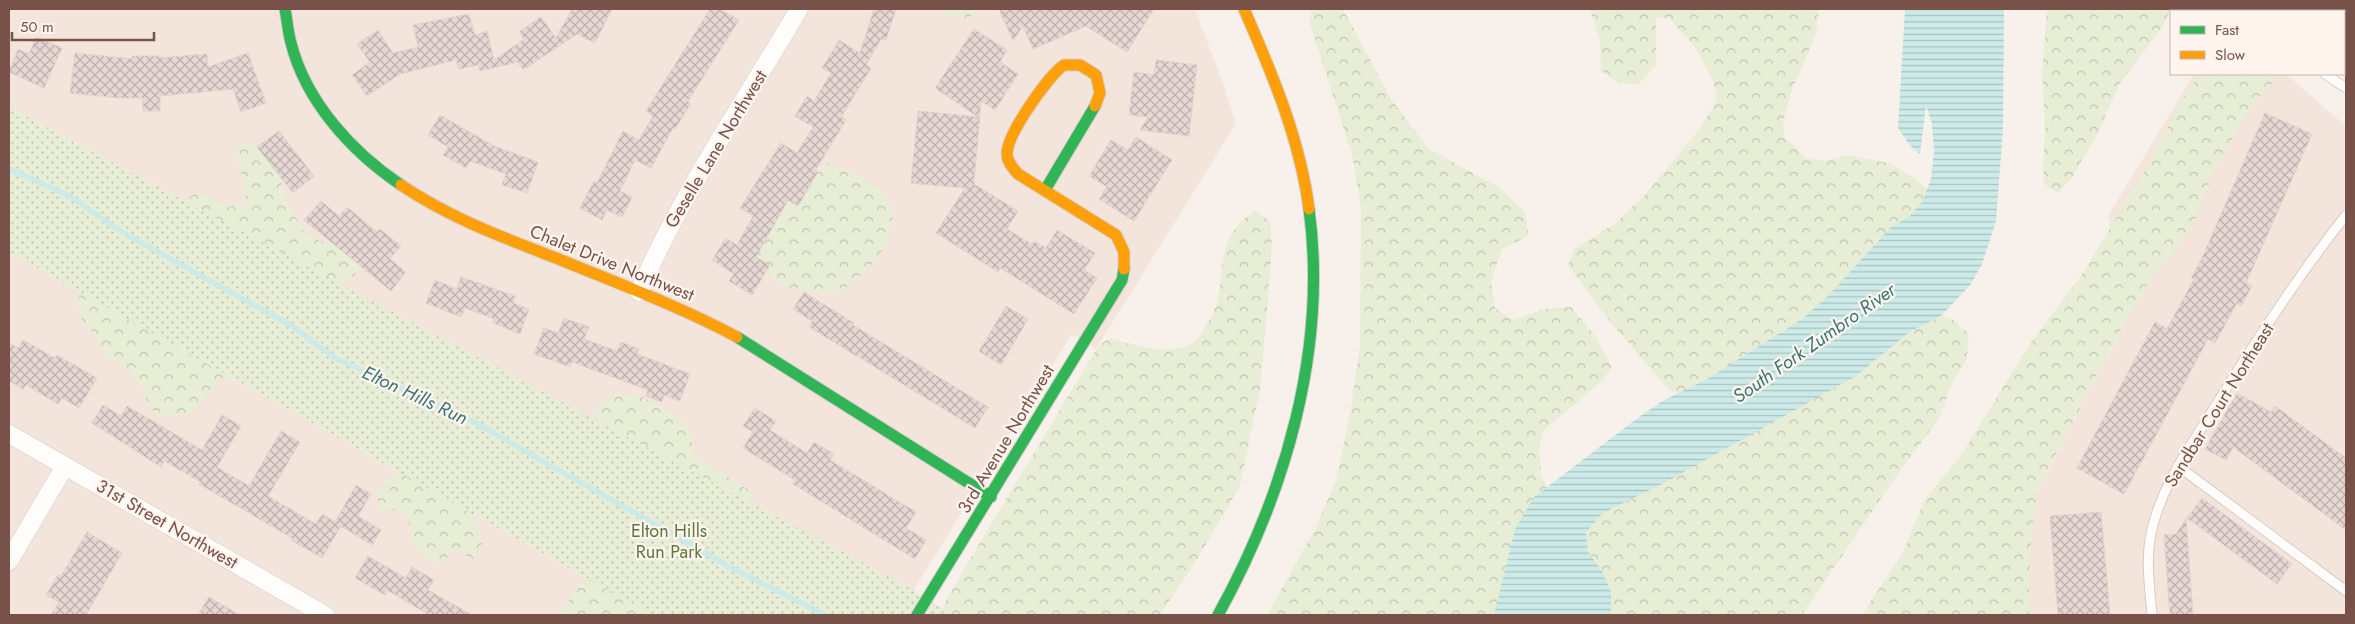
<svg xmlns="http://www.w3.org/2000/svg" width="2355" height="624" font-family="Jost,sans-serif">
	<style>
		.residential { fill: #f3e5db }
		.forest { fill: url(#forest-crowns) }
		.park { fill: url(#park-dots) }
		.water { fill: url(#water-rules) }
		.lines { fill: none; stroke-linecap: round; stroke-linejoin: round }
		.stream { stroke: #ccebe8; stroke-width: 5.5 }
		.building { fill: url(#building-cross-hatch); stroke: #e1d3cd }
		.lane-casing { stroke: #d6ccc8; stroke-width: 11 }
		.street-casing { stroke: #d6ccc8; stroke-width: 19 }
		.fast-casing { stroke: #d7ccc8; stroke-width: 13 }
		.slow-casing { stroke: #d7ccc8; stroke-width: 13 }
		.lane { stroke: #fefdfc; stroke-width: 9 }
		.street { stroke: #fefdfc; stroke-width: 18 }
		.fast { stroke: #30b455; stroke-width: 11 }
		.slow { stroke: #ff9f0a; stroke-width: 11 }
		.labels { text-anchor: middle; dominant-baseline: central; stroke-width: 4.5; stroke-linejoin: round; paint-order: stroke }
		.street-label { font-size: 18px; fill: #785249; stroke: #fff5ee }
		.park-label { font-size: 18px; fill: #59793e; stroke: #fff5ee }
		.water-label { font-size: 19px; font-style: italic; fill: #397676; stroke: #fff5ee }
	</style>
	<defs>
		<pattern id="forest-crowns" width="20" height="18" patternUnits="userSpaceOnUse" patternTransform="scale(1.25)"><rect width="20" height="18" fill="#e8eed6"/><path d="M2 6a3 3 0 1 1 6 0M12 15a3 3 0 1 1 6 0" fill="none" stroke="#c1c3b0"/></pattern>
		<pattern id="park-dots" width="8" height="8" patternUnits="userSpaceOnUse" patternTransform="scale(1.25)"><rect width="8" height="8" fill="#e8eed6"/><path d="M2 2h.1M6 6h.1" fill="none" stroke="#c1c3b0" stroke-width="1.8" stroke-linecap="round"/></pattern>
		<pattern id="water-rules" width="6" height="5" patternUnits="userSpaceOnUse" patternTransform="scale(1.25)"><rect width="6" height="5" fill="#ccebe8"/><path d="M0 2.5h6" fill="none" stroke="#aac1be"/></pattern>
		<pattern id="building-cross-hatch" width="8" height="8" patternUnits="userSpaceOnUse" patternTransform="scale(1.25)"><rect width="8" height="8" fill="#e5d7d3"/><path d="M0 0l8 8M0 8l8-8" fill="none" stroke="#beb1ad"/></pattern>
	</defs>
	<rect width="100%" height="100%" fill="#f8f1eb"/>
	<!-- residential -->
	<g class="residential">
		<polygon points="9,9 1195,9 1224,86 1236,124 1096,349 1072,334 913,591 9,107"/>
		<polygon points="2194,74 2286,74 2346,126 2346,615 1973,615 2127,319 2108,216"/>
		<polygon points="9,252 652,615 9,615"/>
	</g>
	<!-- forest -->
	<g class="forest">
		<polygon points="942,9 984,9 962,20 948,15"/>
		<polygon points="1312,9 1343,9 1391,99 1428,148 1500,188 1525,212 1529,236 1502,249 1491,281 1495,308 1514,320 1544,309 1571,307 1595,336 1612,367 1601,382 1543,431 1539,447 1541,475 1551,495 1509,615 1267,615 1316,527 1336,481 1351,408 1360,345 1361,209 1352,155 1309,21"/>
		<polygon points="1590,9 1819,9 1816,34 1794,85 1783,121 1784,136 1805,158 1823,161 1848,155 1889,163 1915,178 1936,198 1949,215 1696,398 1669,390 1607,318 1568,265 1574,249 1613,225 1645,195 1701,127 1717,100 1713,79 1694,46 1670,19 1656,17 1656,65 1638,85 1617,82 1601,71 1600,43"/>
		<polygon points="2047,9 2171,9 2160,30 2119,85 2098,133 2071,179 2058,193 2044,184 2043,166 2045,127 2042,72"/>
		<polygon points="2200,74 2281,74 2253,103 2215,169 2195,219 2176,249 2153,275 2127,319 2037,491 2030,552 2029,615 1862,615 1903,552 1925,499 1960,457 2029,345 2083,273 2149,164 2183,98"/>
		<polygon points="244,143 264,146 277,167 287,202 305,234 326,244 348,234 372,251 354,276 337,286 179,205 194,194 210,197 227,207 247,204 244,183 235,155"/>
		<path d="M829 163C851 170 871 183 889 197L893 220 886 246 870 267 843 290 802 293 776 282 758 262 753 242 762 223C777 216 794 207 804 193 815 176 811 175 829 163Z"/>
		<path d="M1255 210 1270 221 1272 246 1269 287 1260 389 1240 486 1195 563 1160 615H939L951 591 1099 345 1110 338C1134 345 1178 360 1198 338 1201 335 1204 330 1206 325 1212 316 1218 305 1219 294 1223 257 1222 233 1255 210Z"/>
		<polygon points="81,287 239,376 219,379 192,412 163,417 149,408 143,388 129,370 106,355 97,337 82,319 77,304"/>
		<polygon points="1942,315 1955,321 1969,334 1967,358 1951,386 1939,419 1895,478 1802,615 1604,615 1590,573 1586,532 1603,513 1905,323"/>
		<path d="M618 393 641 396 664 410 679 416 691 434 693 455C713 469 734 479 754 494L743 510 592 428C595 406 599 404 618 393Z"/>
		<path d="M409 467 482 503 474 525 484 541 473 559 454 550 441 563C414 560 413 539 407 516L396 510 381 511 377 497 390 478Z"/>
		<polygon points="593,575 677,615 560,615 577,586"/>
	</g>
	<!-- park -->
	<polygon class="park" points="9,107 903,584 953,615 652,615 9,252"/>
	<!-- water -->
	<polygon class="water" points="1905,9 2004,9 2003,129 1996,221 1982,264 1971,284 1942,315 1908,333 1856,376 1666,482 1603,513 1586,532 1588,552 1602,571 1611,592 1611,615 1494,615 1515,529 1534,497 1643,414 1666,399 1704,381 1802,319 1829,295 1890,228 1910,216 1922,202 1931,179 1934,152 1932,124 1926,105 1920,154 1910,146 1898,128"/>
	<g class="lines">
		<!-- stream -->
		<polyline class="stream" points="9,169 70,196 120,231 292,326 333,357 472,421 745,575 826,615"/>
	</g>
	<!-- building -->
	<g class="building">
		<polygon points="572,9 612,9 595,43 577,34 523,70 518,62 480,71 478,65 459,69 456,60 400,74 367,96 352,75 370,62 357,44 378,30 393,53 418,47 413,25 469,14 475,35 487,31 494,60 524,39 519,32 541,17 556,38"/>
		<polygon points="710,9 719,9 739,20 688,101 691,104 675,129 673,128 651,168 635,160 620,191 632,197 622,217 607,210 602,220 580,208 594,181 597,183 623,131 639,140 653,116 646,111"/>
		<polygon points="874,9 896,9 886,40 881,39 866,65 871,68 841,117 846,120 815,171 818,172 798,206 788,200 756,257 770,265 752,295 729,281 734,274 712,260 726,238 737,245 753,216 740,208 781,143 797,153 813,127 795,116 807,96 814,101 831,73 822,68 839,40 860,53"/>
		<polygon points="999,9 1154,9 1127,52 1086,26 1033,49 1023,26 1013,41"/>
		<polygon points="974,29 1007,50 1000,62 1018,74 995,110 981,101 974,184 1018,211 1007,229 1032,244 1034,241 1046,248 1057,230 1095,253 1084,270 1097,278 1074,314 1000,268 998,272 936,233 965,188 911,183 918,111 978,117 935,88"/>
		<polygon points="36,37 62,48 44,88 9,72 18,49 29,54"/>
		<polygon points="75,53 132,59 132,56 160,56 160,58 207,54 208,67 248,53 266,103 241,112 233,89 160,96 160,111 143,111 143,98 120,98 70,93"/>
		<polygon points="1156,60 1197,65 1189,136 1140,130 1148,117 1129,115 1134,72 1154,75"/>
		<polygon points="2265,113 2312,134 2246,283 2252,286 2241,306 2237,303 2215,343 2208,339 2124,494 2077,468 2155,322 2167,329 2194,279 2191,278 2202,258"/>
		<polygon points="440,115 494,146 538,162 527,193 502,185 506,174 470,161 466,168 443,155 448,147 428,135"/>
		<polygon points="279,131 314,176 293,193 257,147"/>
		<polygon points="1136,137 1172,160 1134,221 1099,199 1107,187 1089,176 1111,140 1128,150"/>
		<polygon points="321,201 339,216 347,207 377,232 380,229 401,246 390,259 406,272 391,291 304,220"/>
		<polygon points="461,277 515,296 513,303 529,309 520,334 493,323 494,319 465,308 461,317 426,303 435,280 457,289"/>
		<polygon points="804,292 854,323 853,325 988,407 975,428 809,327 812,321 793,309"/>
		<polygon points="1006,306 1028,319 1001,365 979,351"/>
		<polygon points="564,318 589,327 584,339 617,351 621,342 639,349 637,354 690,374 680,401 664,395 662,402 646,396 648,390 572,362 570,367 534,354 544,328 558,333"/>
		<polygon points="23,340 55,358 57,355 97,378 79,408 62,398 58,404 26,385 23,389 9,381 9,343 18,348"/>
		<polygon points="2237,393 2271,412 2275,406 2346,458 2346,530 2233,447 2226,460 2205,449"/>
		<polygon points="103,405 121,416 127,406 202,450 222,415 241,426 217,467 249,486 281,431 300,442 268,496 316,524 322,514 335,522 356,485 371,494 358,516 381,530 372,545 341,526 322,558 291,540 292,538 199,484 201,482 164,461 161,467 92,423"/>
		<polygon points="755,408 776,421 770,430 807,453 814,442 834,454 830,460 916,512 906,528 926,540 915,559 793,484 795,480 743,448 753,432 743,426"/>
		<polygon points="2202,498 2292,564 2277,584 2187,518"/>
		<polygon points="2101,512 2110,615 2058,615 2050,516"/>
		<polygon points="2186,519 2193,615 2170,615 2164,535 2176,534"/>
		<polygon points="87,532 122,553 86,615 51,615 59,602 46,595 58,575 61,576"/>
		<polygon points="368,556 406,578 412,567 434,580 428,590 472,615 429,615 387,590 385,595 355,578"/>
		<polygon points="209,597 240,615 198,615"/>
	</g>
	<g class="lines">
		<defs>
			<g id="lane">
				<polyline points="2325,74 2346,88"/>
				<polyline points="2178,466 2346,591"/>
				<path d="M2152 615C2150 590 2146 564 2150 539 2158 491 2188 450 2213 410 2254 343 2298 276 2346 215"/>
			</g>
			<g id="street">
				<path d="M639 292C682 192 744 103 799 9"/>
				<polyline points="9,434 325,615"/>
				<polyline points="9,561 65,466"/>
			</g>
			<g id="fast">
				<path d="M285 9C287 20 288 32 291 43 306 102 352 152 401 185"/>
				<polyline points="1045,190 1095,106"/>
				<polyline points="737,337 991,497"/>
				<polyline points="917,615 1122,280 1124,269"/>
				<path d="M1218 615C1285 494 1328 349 1309 209"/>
			</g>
			<g id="slow">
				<path d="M1244 9C1272 73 1300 139 1309 209"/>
				<path d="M1095 106 1100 93 1096 75 1080 65H1064C1048 76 1007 134 1007 154 1007 162 1013 168 1018 174L1116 235 1124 252V269"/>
				<path d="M401 185C450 218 502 237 556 258 617 283 679 306 737 337"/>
			</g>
		</defs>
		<!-- lane casing -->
		<use href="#lane" class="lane-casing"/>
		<!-- street casing -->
		<use href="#street" class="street-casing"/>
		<!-- fast casing -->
		<use href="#fast" class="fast-casing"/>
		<!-- slow casing -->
		<use href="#slow" class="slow-casing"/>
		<!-- lane -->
		<use href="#lane" class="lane"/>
		<!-- street -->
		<use href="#street" class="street"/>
		<!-- fast -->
		<use href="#fast" class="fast"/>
		<!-- slow -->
		<use href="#slow" class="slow"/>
	</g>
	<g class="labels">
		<!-- street labels -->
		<g class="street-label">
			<text transform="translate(716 149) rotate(-59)">Geselle Lane Northwest</text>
			<text transform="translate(612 263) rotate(22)">Chalet Drive Northwest</text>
			<text transform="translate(2219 405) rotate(-58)">Sandbar Court Northeast</text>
			<text transform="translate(1006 439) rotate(-59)">3rd Avenue Northwest</text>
			<text transform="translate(167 524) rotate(30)">31st Street Northwest</text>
		</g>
		<!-- park labels -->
		<g class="park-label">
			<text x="669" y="531">Elton Hills<tspan x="669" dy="21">Run Park</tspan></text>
		</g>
		<!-- water labels -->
		<g class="water-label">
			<text transform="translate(1814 343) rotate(-35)">South Fork Zumbro River</text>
			<text transform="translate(415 395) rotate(25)">Elton Hills Run</text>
		</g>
	</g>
	<!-- border -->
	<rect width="2355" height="624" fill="none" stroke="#785249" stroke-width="20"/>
	<!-- legend -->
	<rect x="2170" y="10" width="175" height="65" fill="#fff5ee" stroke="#c9b4ac"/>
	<rect x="2180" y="26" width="25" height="8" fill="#30b455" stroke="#c9b4ac"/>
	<text x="2215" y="35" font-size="15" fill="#785249">Fast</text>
	<rect x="2180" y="51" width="25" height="8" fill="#ff9f0a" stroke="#c9b4ac"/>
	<text x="2215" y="60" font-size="15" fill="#785249">Slow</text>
	<!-- scale -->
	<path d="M12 32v8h142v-8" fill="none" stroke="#785249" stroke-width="2.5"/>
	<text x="20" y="32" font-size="15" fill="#785249" stroke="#fff5ee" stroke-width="4" paint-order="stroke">50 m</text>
</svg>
